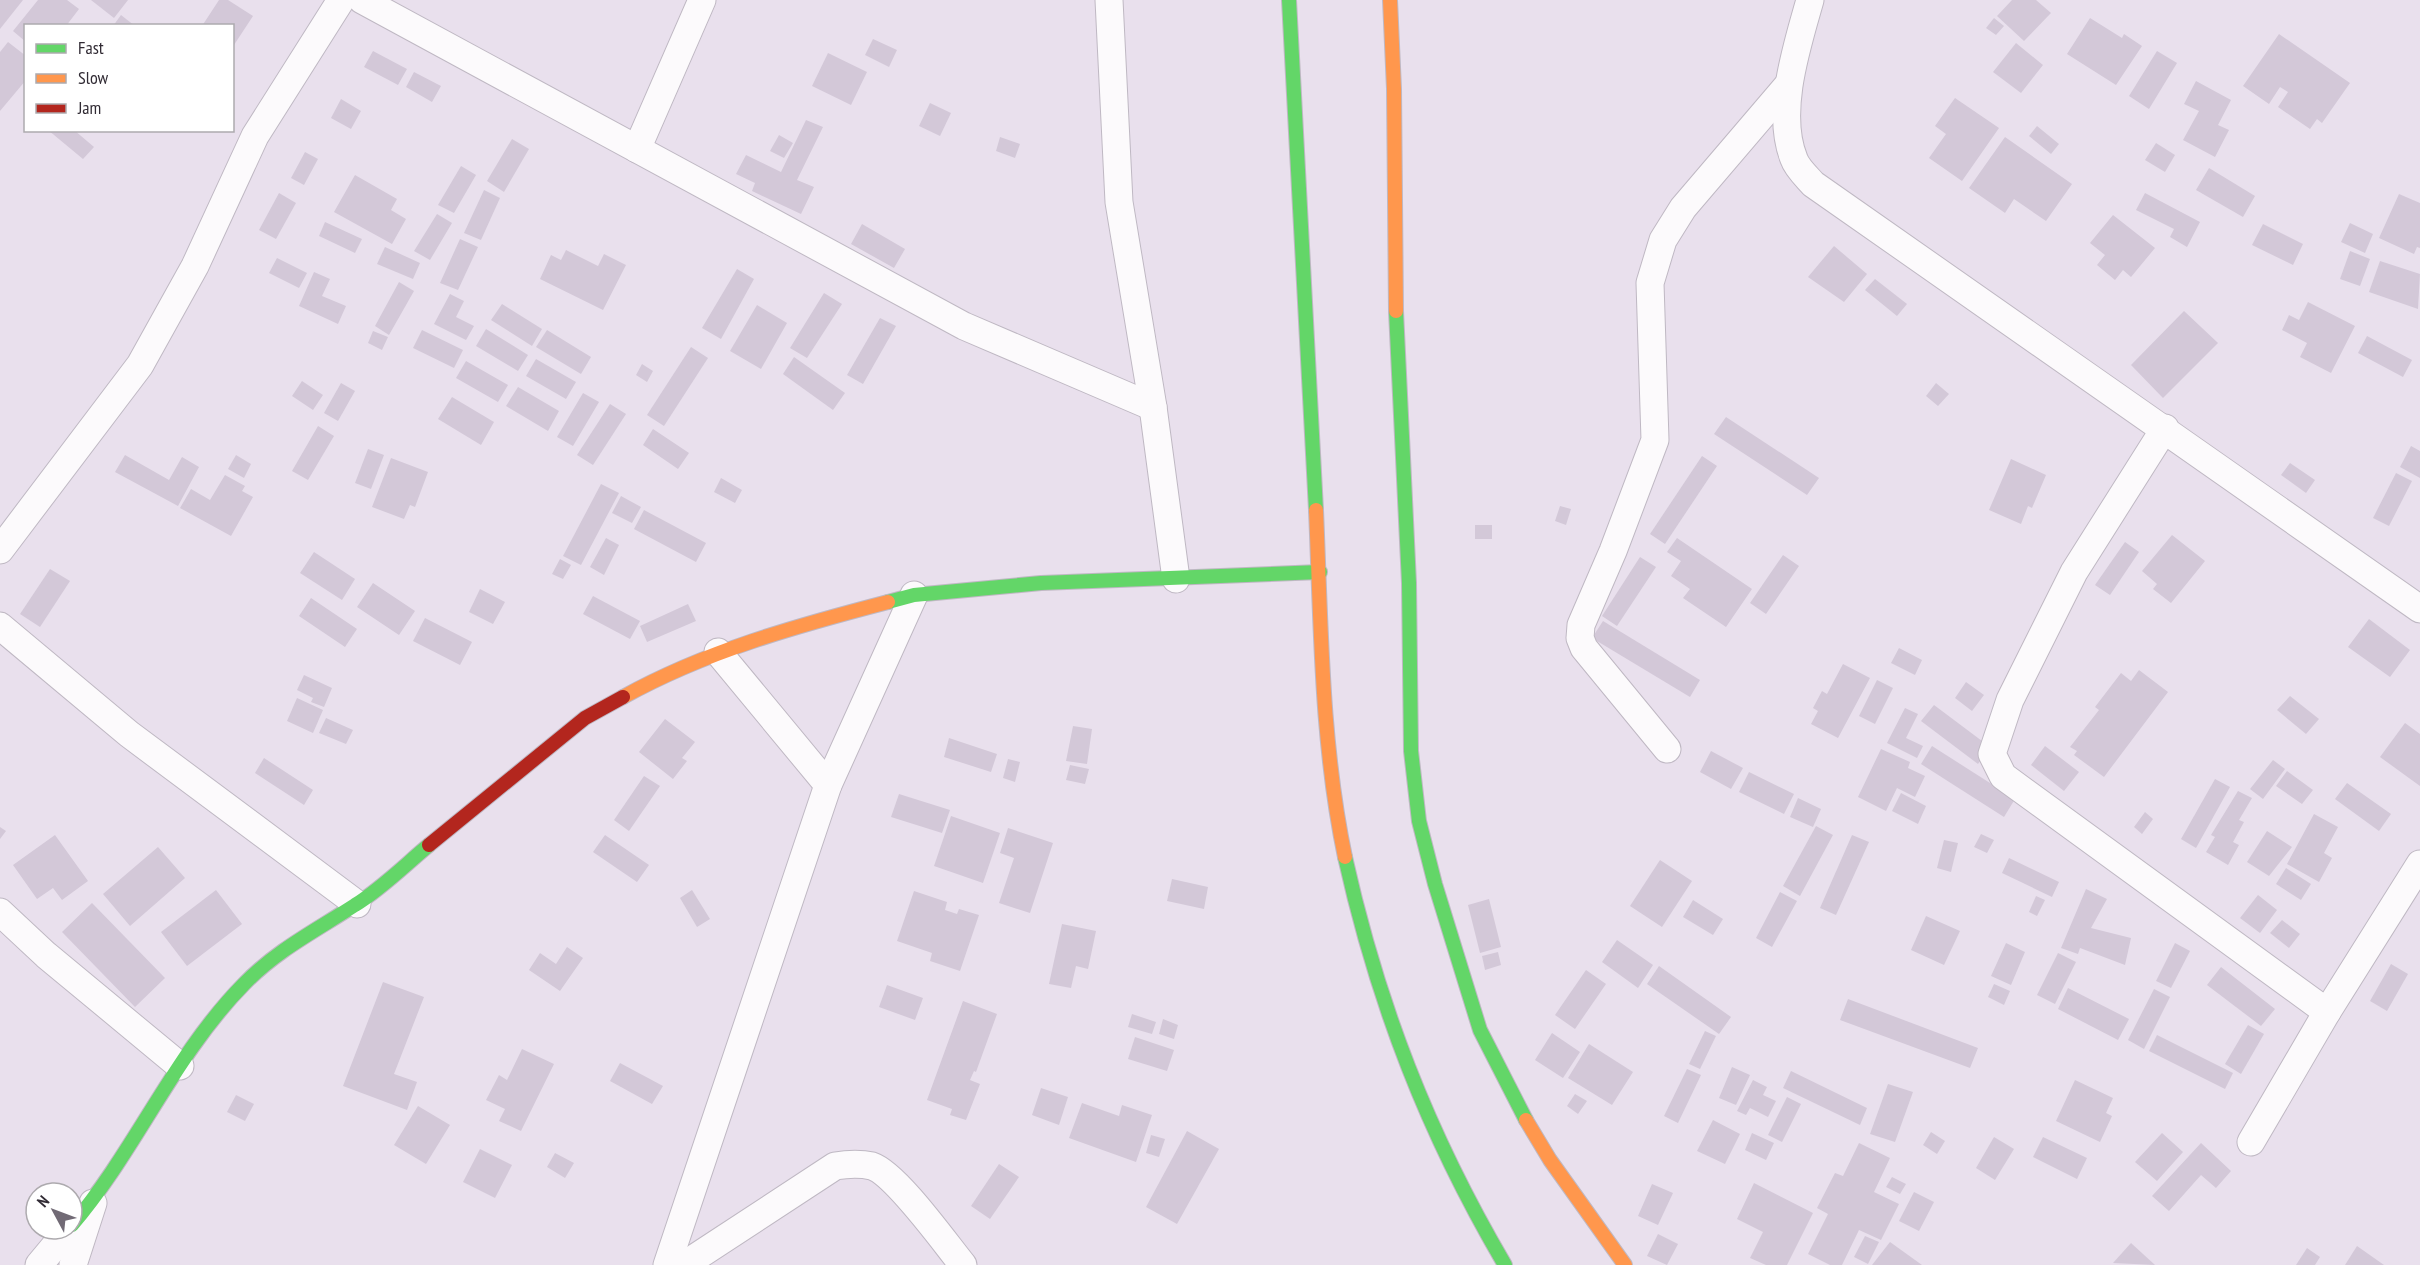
<svg xmlns="http://www.w3.org/2000/svg" width="2420" height="1265" font-family="'PT Sans Narrow',sans-serif">
	<style>
		.building { fill: #d3c8d8 }
		.lines { fill: none; stroke-linecap: round; stroke-linejoin: round }
		.street-casing { stroke: #bfb8c3; stroke-width: 29 }
		.fast-casing { stroke: #bfb8c3; stroke-width: 16 }
		.slow-casing { stroke: #bfb8c3; stroke-width: 16 }
		.jam-casing { stroke: #bfb8c3; stroke-width: 16 }
		.street { stroke: #fcfafc; stroke-width: 27 }
		.fast { stroke: #63d668; stroke-width: 14 }
		.slow { stroke: #ff974d; stroke-width: 14 }
		.jam { stroke: #b3261e; stroke-width: 14 }
	</style>
	<rect width="100%" height="100%" fill="#e9e0ed"/>
	<!-- building -->
	<g class="building">
		<polygon points="0,0 23,0 0,29"/>
		<polygon points="38,0 67,0 79,9 66,26 26,26 26,42 13,31"/>
		<polygon points="91,0 128,0 114,18"/>
		<polygon points="219,0 228,0 253,16 232,48 232,26 202,26"/>
		<polygon points="2012,0 2036,0 2051,13 2024,41 1997,16"/>
		<polygon points="121,15 135,26 113,26"/>
		<polygon points="1994,18 2004,26 1996,35 1986,28"/>
		<polygon points="2090,18 2122,38 2124,34 2142,46 2116,85 2067,54"/>
		<polygon points="2279,34 2350,83 2322,123 2317,119 2310,129 2278,107 2288,92 2280,87 2269,104 2243,86"/>
		<polygon points="873,39 897,50 889,67 865,55"/>
		<polygon points="8,42 26,56 26,80 0,111 0,52"/>
		<polygon points="2016,43 2043,65 2021,93 1993,72"/>
		<polygon points="373,51 407,69 398,85 364,67"/>
		<polygon points="2157,51 2177,63 2149,109 2129,96"/>
		<polygon points="828,53 867,72 851,105 812,86"/>
		<polygon points="414,72 441,86 432,102 406,87"/>
		<polygon points="2196,81 2231,100 2218,125 2229,130 2215,157 2183,140 2199,111 2184,104"/>
		<polygon points="1955,98 1999,128 1962,181 1929,158 1946,134 1935,126"/>
		<polygon points="341,99 361,111 351,129 331,118"/>
		<polygon points="930,103 951,113 940,136 919,126"/>
		<polygon points="806,120 823,127 797,180 814,187 801,214 752,191 755,183 736,174 746,155 781,172"/>
		<polygon points="2037,126 2059,144 2051,154 2029,136"/>
		<polygon points="48,130 74,130 94,147 83,159"/>
		<polygon points="779,135 793,143 784,158 770,151"/>
		<polygon points="1000,137 1020,144 1015,158 996,151"/>
		<polygon points="2005,137 2072,184 2046,221 2014,199 2005,213 1969,188"/>
		<polygon points="512,139 529,149 504,192 487,181"/>
		<polygon points="2156,143 2175,155 2165,172 2145,160"/>
		<polygon points="305,152 318,159 304,185 291,178"/>
		<polygon points="461,166 476,175 454,213 438,205"/>
		<polygon points="2209,168 2255,196 2243,217 2196,190"/>
		<polygon points="355,175 397,199 391,210 406,219 392,244 334,212"/>
		<polygon points="484,190 500,198 481,240 464,233"/>
		<polygon points="279,193 296,203 276,239 259,230"/>
		<polygon points="2145,193 2200,222 2187,247 2170,237 2174,229 2136,210"/>
		<polygon points="2399,194 2420,203 2420,248 2417,247 2414,254 2379,238"/>
		<polygon points="437,214 452,223 430,260 414,251"/>
		<polygon points="2113,215 2155,248 2131,277 2123,270 2115,280 2097,265 2105,255 2090,243"/>
		<polygon points="325,222 362,239 355,253 319,236"/>
		<polygon points="2350,223 2373,234 2365,253 2341,242"/>
		<polygon points="862,224 905,249 894,268 851,244"/>
		<polygon points="2263,224 2303,244 2293,265 2252,245"/>
		<polygon points="460,239 478,247 458,290 440,283"/>
		<polygon points="1834,246 1867,274 1844,302 1808,277"/>
		<polygon points="385,247 420,263 413,279 377,264"/>
		<polygon points="566,250 598,266 604,254 626,265 603,310 540,279 551,255 561,260"/>
		<polygon points="2350,251 2370,259 2360,286 2340,279"/>
		<polygon points="277,258 307,273 299,288 269,273"/>
		<polygon points="2380,261 2420,274 2418,309 2369,292"/>
		<polygon points="737,269 754,279 721,339 702,328"/>
		<polygon points="314,272 330,279 322,296 346,306 338,324 299,306"/>
		<polygon points="1875,279 1907,304 1897,316 1865,290"/>
		<polygon points="399,282 414,291 389,335 375,326"/>
		<polygon points="824,293 842,304 807,358 790,348"/>
		<polygon points="450,294 464,301 456,317 474,326 466,340 434,324"/>
		<polygon points="2308,302 2355,326 2331,373 2300,357 2307,343 2282,330 2289,315 2299,320"/>
		<polygon points="502,304 542,329 532,346 491,320"/>
		<polygon points="757,305 787,323 761,369 730,351"/>
		<polygon points="2184,311 2218,343 2163,398 2131,365"/>
		<polygon points="880,318 896,326 863,384 847,375"/>
		<polygon points="486,329 528,355 518,371 476,346"/>
		<polygon points="422,330 463,350 454,368 413,348"/>
		<polygon points="547,330 591,357 581,374 536,347"/>
		<polygon points="373,331 388,337 382,350 368,343"/>
		<polygon points="2367,336 2412,360 2403,377 2358,353"/>
		<polygon points="691,347 708,358 664,426 647,415"/>
		<polygon points="794,357 845,393 833,410 783,374"/>
		<polygon points="536,359 576,382 566,399 526,376"/>
		<polygon points="466,361 508,385 498,402 456,378"/>
		<polygon points="642,364 653,371 647,382 636,375"/>
		<polygon points="302,381 323,395 313,410 292,396"/>
		<polygon points="341,383 355,391 338,421 324,413"/>
		<polygon points="1936,383 1949,394 1938,406 1926,396"/>
		<polygon points="518,387 559,411 548,431 506,406"/>
		<polygon points="583,393 599,402 573,446 557,437"/>
		<polygon points="452,397 494,422 481,445 438,419"/>
		<polygon points="610,404 626,414 593,465 577,455"/>
		<polygon points="1726,417 1819,478 1807,495 1714,434"/>
		<polygon points="318,426 334,436 308,480 292,471"/>
		<polygon points="653,429 689,453 678,469 643,445"/>
		<polygon points="2411,446 2420,451 2420,478 2400,467"/>
		<polygon points="368,449 384,455 371,489 355,483"/>
		<polygon points="125,455 169,480 182,457 199,467 178,506 115,472"/>
		<polygon points="236,455 251,464 244,478 228,469"/>
		<polygon points="1702,456 1717,466 1665,544 1650,534"/>
		<polygon points="391,458 428,472 415,507 410,505 404,519 372,507"/>
		<polygon points="2011,459 2046,475 2032,508 2028,506 2021,524 1989,510"/>
		<polygon points="2290,463 2315,480 2306,493 2281,475"/>
		<polygon points="2396,473 2412,481 2389,526 2373,518"/>
		<polygon points="225,475 245,486 242,491 253,497 231,536 180,508 191,489 210,500"/>
		<polygon points="721,478 742,490 735,503 714,492"/>
		<polygon points="601,484 619,493 581,565 563,556"/>
		<polygon points="621,496 641,507 632,523 612,513"/>
		<polygon points="1560,506 1571,509 1566,525 1555,521"/>
		<polygon points="644,510 706,543 696,562 634,529"/>
		<rect x="1475" y="525" width="17" height="14"/>
		<polygon points="2172,535 2205,561 2171,603 2153,589 2157,584 2142,571"/>
		<polygon points="606,538 619,545 604,575 590,567"/>
		<polygon points="1677,538 1752,589 1726,627 1683,598 1690,589 1671,576 1681,561 1667,552"/>
		<polygon points="2125,542 2139,552 2110,595 2095,585"/>
		<polygon points="314,552 355,579 342,600 300,573"/>
		<polygon points="1783,555 1799,566 1766,614 1750,603"/>
		<polygon points="1640,557 1656,567 1617,626 1602,616"/>
		<polygon points="560,559 571,565 563,579 552,574"/>
		<polygon points="50,569 70,581 40,627 20,614"/>
		<polygon points="373,583 415,611 399,635 357,607"/>
		<polygon points="480,589 505,602 493,624 469,612"/>
		<polygon points="593,596 640,621 630,639 583,614"/>
		<polygon points="311,598 357,629 345,647 299,616"/>
		<polygon points="688,604 696,621 647,642 640,626"/>
		<polygon points="425,618 472,642 460,665 413,641"/>
		<polygon points="2369,619 2410,650 2390,677 2348,647"/>
		<polygon points="1603,621 1700,680 1690,697 1592,638"/>
		<polygon points="1899,648 1922,660 1915,675 1891,663"/>
		<polygon points="1843,664 1870,678 1838,738 1811,724 1818,711 1813,708 1822,691 1827,694"/>
		<polygon points="2139,670 2168,692 2104,777 2074,755 2077,751 2070,747 2099,710 2095,707 2121,673 2131,681"/>
		<polygon points="304,675 332,688 324,707 311,702 313,698 297,690"/>
		<polygon points="1877,680 1893,688 1875,724 1859,716"/>
		<polygon points="1966,682 1984,695 1972,711 1955,698"/>
		<polygon points="2290,696 2319,719 2306,734 2277,710"/>
		<polygon points="297,698 323,710 313,733 287,721"/>
		<polygon points="1934,705 1990,747 1978,764 1921,721"/>
		<polygon points="1905,708 1918,714 1906,738 1923,746 1917,758 1887,743"/>
		<polygon points="326,718 353,730 346,744 319,733"/>
		<polygon points="665,719 695,742 682,758 687,761 673,779 639,752"/>
		<polygon points="2405,723 2420,734 2420,786 2380,757"/>
		<polygon points="1073,726 1092,729 1087,764 1066,761"/>
		<polygon points="949,738 997,754 991,772 944,757"/>
		<polygon points="1932,746 2015,799 2004,817 1921,764"/>
		<polygon points="2045,746 2079,772 2064,791 2031,765"/>
		<polygon points="1881,749 1910,762 1908,768 1925,776 1915,797 1897,788 1886,811 1858,797"/>
		<polygon points="1711,751 1743,768 1731,789 1700,772"/>
		<polygon points="264,758 313,790 304,805 255,773"/>
		<polygon points="1008,759 1020,762 1015,782 1003,778"/>
		<polygon points="2273,760 2285,769 2263,799 2250,789"/>
		<polygon points="1070,765 1089,769 1085,784 1066,780"/>
		<polygon points="2287,771 2313,790 2302,804 2276,786"/>
		<polygon points="1749,772 1794,794 1784,814 1739,792"/>
		<polygon points="644,776 660,786 629,831 614,820"/>
		<polygon points="2215,779 2230,787 2196,848 2181,839"/>
		<polygon points="2347,783 2391,814 2379,831 2335,799"/>
		<polygon points="2238,791 2252,798 2239,820 2244,822 2233,842 2239,845 2228,865 2206,852 2215,837 2211,835"/>
		<polygon points="1901,793 1926,806 1918,824 1892,811"/>
		<polygon points="899,794 950,810 942,833 891,817"/>
		<polygon points="1798,798 1821,809 1813,827 1790,817"/>
		<polygon points="2145,812 2153,819 2142,834 2134,827"/>
		<polygon points="2314,814 2338,827 2324,853 2332,858 2319,882 2287,864"/>
		<polygon points="951,816 1000,833 983,883 934,866"/>
		<polygon points="1816,826 1833,835 1800,896 1783,886"/>
		<polygon points="0,827 6,831 0,839"/>
		<polygon points="1008,828 1053,843 1030,913 999,903 1014,858 1000,853"/>
		<polygon points="2267,831 2292,847 2269,876 2247,862"/>
		<polygon points="1981,834 1994,840 1987,853 1974,847"/>
		<polygon points="55,835 88,881 62,900 53,888 37,899 13,865"/>
		<polygon points="605,835 649,865 637,882 593,852"/>
		<polygon points="1852,835 1869,842 1836,915 1820,908"/>
		<polygon points="1944,840 1958,843 1951,872 1937,868"/>
		<polygon points="158,847 185,878 130,926 103,894"/>
		<polygon points="2009,858 2059,882 2052,897 2002,873"/>
		<polygon points="1660,860 1692,881 1662,927 1630,906"/>
		<polygon points="2286,868 2311,884 2301,900 2276,884"/>
		<polygon points="1172,879 1208,887 1204,909 1167,901"/>
		<polygon points="2086,889 2107,899 2091,928 2131,938 2125,965 2080,948 2078,954 2061,948"/>
		<polygon points="216,890 242,924 187,966 161,932"/>
		<polygon points="692,890 710,919 697,927 680,898"/>
		<polygon points="914,891 947,902 945,910 957,914 959,909 979,915 960,971 930,961 932,953 897,941"/>
		<polygon points="1780,892 1797,901 1772,947 1756,938"/>
		<polygon points="2258,895 2277,910 2260,933 2240,918"/>
		<polygon points="2036,896 2045,900 2037,916 2029,912"/>
		<polygon points="1489,899 1501,947 1480,953 1468,905"/>
		<polygon points="1693,900 1723,919 1713,935 1683,917"/>
		<polygon points="92,903 165,978 135,1007 62,932"/>
		<polygon points="1926,916 1960,931 1944,965 1911,950"/>
		<polygon points="2282,920 2300,934 2289,948 2270,933"/>
		<polygon points="1062,924 1096,931 1088,969 1076,966 1071,988 1049,984"/>
		<polygon points="1617,940 1653,965 1638,988 1602,962"/>
		<polygon points="2006,943 2025,952 2011,985 1991,976"/>
		<polygon points="2175,943 2190,951 2171,988 2156,981"/>
		<polygon points="567,947 583,958 560,991 529,970 540,953 556,964"/>
		<polygon points="1498,952 1501,965 1485,970 1482,956"/>
		<polygon points="2058,953 2076,962 2055,1004 2037,995"/>
		<polygon points="2391,964 2408,974 2387,1011 2370,1001"/>
		<polygon points="1659,966 1731,1017 1719,1034 1647,984"/>
		<polygon points="2221,967 2275,1009 2261,1026 2207,985"/>
		<polygon points="1586,970 1606,984 1575,1029 1555,1015"/>
		<polygon points="383,982 424,997 394,1074 417,1082 407,1110 343,1086"/>
		<polygon points="1994,984 2010,991 2004,1005 1988,997"/>
		<polygon points="887,985 923,998 915,1020 879,1007"/>
		<polygon points="2068,988 2129,1019 2118,1040 2058,1009"/>
		<polygon points="2154,989 2170,997 2144,1049 2128,1040"/>
		<polygon points="1848,999 1978,1048 1970,1068 1840,1020"/>
		<polygon points="963,1001 997,1014 976,1072 974,1071 970,1080 980,1084 966,1120 950,1115 952,1109 927,1100"/>
		<polygon points="1132,1014 1156,1022 1152,1034 1128,1027"/>
		<polygon points="1163,1019 1178,1025 1174,1039 1159,1034"/>
		<polygon points="2248,1025 2264,1034 2241,1074 2225,1064"/>
		<polygon points="1705,1031 1716,1036 1700,1069 1689,1064"/>
		<polygon points="1552,1033 1580,1052 1563,1078 1535,1060"/>
		<polygon points="2157,1035 2233,1073 2225,1089 2149,1051"/>
		<polygon points="1135,1037 1174,1050 1167,1071 1128,1059"/>
		<polygon points="1589,1044 1633,1072 1612,1105 1568,1078"/>
		<polygon points="522,1049 554,1064 521,1131 499,1121 505,1109 486,1100 499,1075 507,1080"/>
		<polygon points="620,1063 663,1086 652,1104 610,1081"/>
		<polygon points="1732,1067 1750,1075 1736,1105 1719,1098"/>
		<polygon points="1687,1069 1701,1075 1678,1123 1664,1116"/>
		<polygon points="1791,1071 1867,1108 1860,1125 1783,1088"/>
		<polygon points="1753,1080 1767,1087 1763,1095 1776,1101 1768,1117 1750,1108 1746,1115 1737,1111"/>
		<polygon points="2075,1080 2113,1098 2106,1113 2112,1116 2100,1142 2056,1121"/>
		<polygon points="1888,1084 1913,1092 1895,1142 1870,1134"/>
		<polygon points="1041,1088 1068,1097 1059,1125 1032,1115"/>
		<polygon points="1575,1094 1587,1101 1578,1114 1567,1106"/>
		<polygon points="236,1095 254,1104 245,1121 227,1112"/>
		<polygon points="1787,1097 1801,1104 1782,1142 1768,1135"/>
		<polygon points="1082,1103 1119,1116 1122,1105 1152,1115 1136,1162 1069,1138"/>
		<polygon points="418,1106 450,1125 426,1164 394,1145"/>
		<polygon points="1713,1120 1740,1134 1725,1164 1697,1151"/>
		<polygon points="1187,1131 1219,1149 1177,1224 1146,1207"/>
		<polygon points="1931,1132 1945,1141 1937,1154 1923,1145"/>
		<polygon points="1752,1133 1774,1143 1766,1160 1745,1150"/>
		<polygon points="2162,1133 2183,1152 2157,1181 2135,1162"/>
		<polygon points="1151,1135 1165,1139 1159,1157 1146,1153"/>
		<polygon points="1994,1137 2014,1149 1995,1180 1976,1168"/>
		<polygon points="2043,1137 2087,1158 2077,1179 2033,1157"/>
		<polygon points="1859,1143 1890,1158 1874,1192 1899,1204 1881,1240 1859,1230 1842,1265 1830,1265 1808,1254 1828,1214 1817,1208 1835,1173 1843,1176"/>
		<polygon points="2201,1143 2231,1171 2216,1188 2201,1175 2169,1211 2152,1196"/>
		<polygon points="480,1149 512,1165 495,1198 463,1182"/>
		<polygon points="555,1153 574,1163 565,1178 547,1167"/>
		<polygon points="999,1164 1019,1177 990,1219 971,1206"/>
		<polygon points="1892,1177 1906,1184 1900,1194 1886,1187"/>
		<polygon points="1754,1183 1813,1213 1787,1265 1766,1265 1750,1258 1763,1232 1737,1219"/>
		<polygon points="1652,1184 1673,1193 1658,1225 1638,1216"/>
		<polygon points="1914,1192 1934,1202 1919,1231 1899,1221"/>
		<polygon points="1658,1234 1678,1244 1667,1265 1647,1256"/>
		<polygon points="1865,1236 1879,1242 1868,1264 1854,1257"/>
		<polygon points="1890,1242 1922,1265 1872,1265"/>
		<polygon points="2131,1243 2155,1265 2113,1263"/>
		<polygon points="2357,1246 2384,1265 2345,1265"/>
		<polygon points="2307,1248 2320,1257 2315,1265 2296,1265"/>
	</g>
	<g class="lines">
		<defs>
			<g id="street">
				<polyline points="362,0 964,326 1153,407"/>
				<polyline points="1109,0 1119,202 1153,407 1176,579"/>
				<path d="M1810 0C1797 46 1775 112 1794 159 1797 168 1807 177 1813 184L2420 609"/>
				<polyline points="637,149 702,0"/>
				<polyline points="2165,428 2074,572 2010,700 1992,754 2003,776 2327,1012"/>
				<polyline points="0,550 140,365 195,266 255,136 341,0"/>
				<polyline points="0,626 129,734 357,904"/>
				<polyline points="718,652 828,785"/>
				<polyline points="1667,749 1584,648 1580,638 1581,625 1613,551 1655,440 1650,283 1663,240 1683,208 1788,85"/>
				<polyline points="0,912 46,955 180,1066"/>
				<polyline points="2251,1142 2327,1012 2420,864"/>
				<polyline points="39,1265 69,1229"/>
				<polyline points="73,1265 93,1203"/>
				<polyline points="667,1265 828,785 914,595"/>
				<path d="M684 1265 835 1166C847 1164 859 1163 872 1166 896 1174 945 1243 963 1265"/>
			</g>
			<g id="fast">
				<polyline points="1289,0 1316,510"/>
				<polyline points="1396,311 1409,583 1411,751 1419,821 1435,884 1480,1030 1526,1120"/>
				<polyline points="888,602 914,595 1041,583 1320,572"/>
				<path d="M1345 857C1378 1005 1428 1134 1505 1265"/>
				<path d="M72 1225C136 1150 174 1055 244 984 277 950 315 931 355 905 381 889 405 865 429 845"/>
			</g>
			<g id="slow">
				<polyline points="1390,0 1394,89 1396,311"/>
				<path d="M1316 510C1321 625 1321 743 1345 857"/>
				<path d="M623 697C706 651 796 626 888 602"/>
				<polyline points="1526,1120 1550,1160 1625,1265"/>
			</g>
			<polyline id="jam" points="429,845 585,718 623,697"/>
		</defs>
		<!-- street casing -->
		<use href="#street" class="street-casing"/>
		<!-- fast casing -->
		<use href="#fast" class="fast-casing"/>
		<!-- slow casing -->
		<use href="#slow" class="slow-casing"/>
		<!-- jam casing -->
		<use href="#jam" class="jam-casing"/>
		<!-- street -->
		<use href="#street" class="street"/>
		<!-- fast -->
		<use href="#fast" class="fast"/>
		<!-- slow -->
		<use href="#slow" class="slow"/>
		<!-- jam -->
		<use href="#jam" class="jam"/>
	</g>
	<!-- legend -->
	<rect x="24" y="24" width="210" height="108" fill="#ffffff" stroke="#adaaae" stroke-width="1.5"/>
	<rect x="36" y="44" width="30" height="9" fill="#63d668" stroke="#adaaae" stroke-width="1.5"/>
	<text x="78" y="54" font-size="18" fill="#312b34">Fast</text>
	<rect x="36" y="74" width="30" height="9" fill="#ff974d" stroke="#adaaae" stroke-width="1.5"/>
	<text x="78" y="84" font-size="18" fill="#312b34">Slow</text>
	<rect x="36" y="104" width="30" height="9" fill="#b3261e" stroke="#adaaae" stroke-width="1.5"/>
	<text x="78" y="114" font-size="18" fill="#312b34">Jam</text>
	<!-- north arrow -->
	<g transform="translate(54 1211) rotate(311)"><circle r="28" fill="#ffffff" stroke="#adaaae" stroke-width="1.5"/>
	<path d="M0-4.5L10 22L0 15L-10 22Z" fill="#716a75"/>
	<text y="-9" font-size="16" font-weight="bold" text-anchor="middle" fill="#312b34">N</text>
	</g>
</svg>
